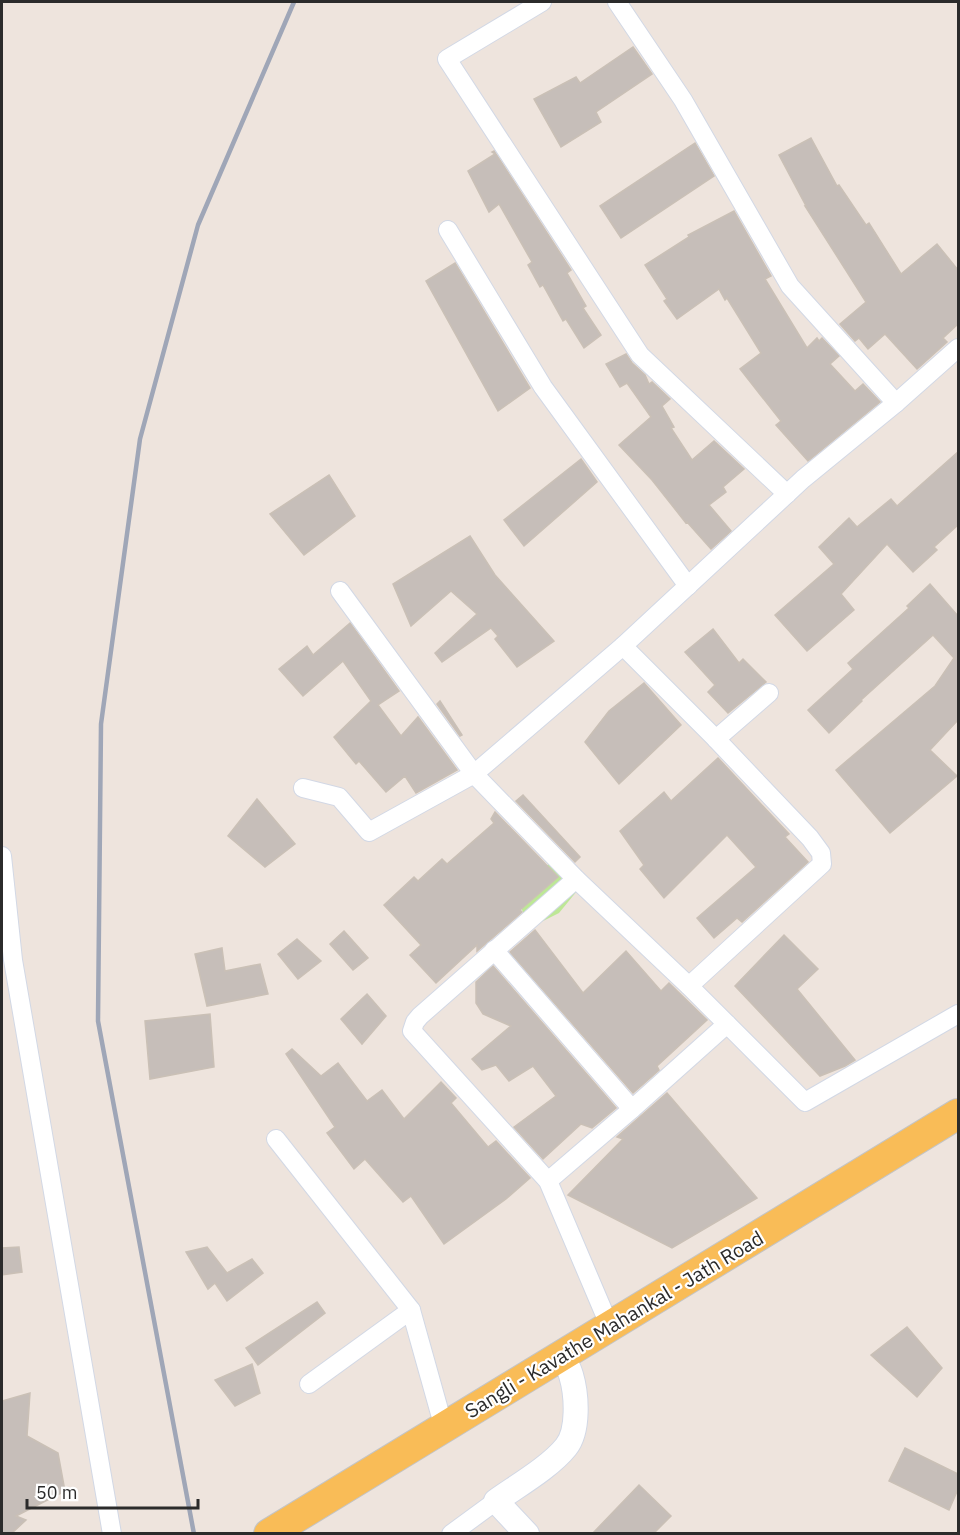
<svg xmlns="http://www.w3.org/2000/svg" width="960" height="1535" font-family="'IBM Plex Sans',sans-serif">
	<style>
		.green { fill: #bde796 }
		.building { fill: #c6beb9; stroke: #cac0b6; stroke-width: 1.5 }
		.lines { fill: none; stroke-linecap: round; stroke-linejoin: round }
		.minor-casing { stroke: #d2d8e5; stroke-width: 20 }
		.tertiary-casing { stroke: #d2d8e5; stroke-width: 26 }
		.primary-casing { stroke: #c4c4c4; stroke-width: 32 }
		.minor { stroke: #fff; stroke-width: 18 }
		.tertiary { stroke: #fff; stroke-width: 24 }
		.primary { stroke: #f9bc57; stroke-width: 30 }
		.rail { stroke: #9fa6b7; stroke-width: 4.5 }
		.labels { text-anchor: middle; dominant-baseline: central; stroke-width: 4.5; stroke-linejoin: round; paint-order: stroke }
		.street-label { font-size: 20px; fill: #2b2b2b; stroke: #fff }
	</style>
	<rect width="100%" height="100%" fill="#eee4dd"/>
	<!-- green -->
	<polygon class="green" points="555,859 577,891 559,913 529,928 515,891"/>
	<!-- building -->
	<g class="building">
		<polygon points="633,47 652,74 596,112 601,122 561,147 534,99 576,77 580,83"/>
		<polygon points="811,138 837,186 839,185 866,225 869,223 901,274 937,244 958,270 958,324 943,338 947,342 917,369 885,334 868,349 859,338 855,341 840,324 866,302 805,206 806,206 779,155"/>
		<polygon points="695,143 714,176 621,238 600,206"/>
		<polygon points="494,151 571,270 567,273 586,306 583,308 601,335 584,348 566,319 563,321 543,285 540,287 528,265 532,262 499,204 489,212 468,171 495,154 492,152"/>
		<polygon points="734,211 771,276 765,279 807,348 817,338 819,341 822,338 839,356 830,364 855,391 863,384 880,402 808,461 776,425 781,421 740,369 761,353 727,298 725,300 719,289 677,319 664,301 667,299 645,265 689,237 688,235"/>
		<polygon points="455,263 530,388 498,411 426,281"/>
		<polygon points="626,354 632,363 645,375 649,384 652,382 670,399 662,406 674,427 671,428 692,460 714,441 744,469 723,487 726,492 709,505 731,531 711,549 687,522 686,523 652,480 619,445 651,417 627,383 620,387 606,364"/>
		<polygon points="958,452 958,525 934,547 937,550 913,572 887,544 841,594 854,610 807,651 775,615 834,564 819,547 849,518 857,527 891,499 897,506"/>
		<polygon points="581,459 597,482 524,546 504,520"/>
		<polygon points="329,475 355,516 304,555 270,514"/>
		<polygon points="470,536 495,575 554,641 517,667 495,639 498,636 491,628 442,662 435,653 477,614 451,591 411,626 393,584"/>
		<polygon points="930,584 958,616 958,720 930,750 957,776 890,833 836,770 935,686 954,658 933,635 861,700 862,701 829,733 808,710 853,669 848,663 909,608 907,606"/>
		<polygon points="350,623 399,691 378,705 401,736 418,717 457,770 416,793 405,776 386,792 359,761 356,764 334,737 371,701 343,661 303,696 279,669 307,646 313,655"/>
		<polygon points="713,629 739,663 743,659 766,682 728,713 708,692 715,685 685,652"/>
		<polygon points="644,683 681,725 619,784 585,742 609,711"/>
		<polygon points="440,701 462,735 460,736 437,704"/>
		<polygon points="718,758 789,834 785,837 808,862 742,922 737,918 714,938 697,918 756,867 727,835 664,898 640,869 644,865 620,831 664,792 671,801"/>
		<polygon points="523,795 580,857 575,862 516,801"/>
		<polygon points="257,799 295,844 265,867 228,836"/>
		<polygon points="495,812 558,877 520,910 522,912 477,951 477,945 436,983 410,955 421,945 384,905 414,877 418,881 442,859 447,864 494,823 491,819"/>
		<polygon points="535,930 583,993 626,951 661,991 669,983 707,1020 657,1066 659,1070 633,1093 510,952"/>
		<polygon points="344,931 368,958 353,970 330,944"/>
		<polygon points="784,935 818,969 797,989 855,1060 845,1066 820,1076 735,986"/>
		<polygon points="297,939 321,961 298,979 278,954"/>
		<polygon points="222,948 225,971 260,964 268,994 207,1006 195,954"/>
		<polygon points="493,966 616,1108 592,1128 581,1124 543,1159 514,1127 556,1096 533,1066 509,1081 496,1065 482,1070 472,1059 511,1026 483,1014 476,1003 476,982"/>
		<polygon points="367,994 386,1016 362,1044 341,1019"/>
		<polygon points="210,1014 214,1067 150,1079 145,1021"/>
		<polygon points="292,1049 321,1076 338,1063 367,1101 382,1090 404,1119 441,1082 456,1098 451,1103 488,1147 496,1141 530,1178 506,1199 444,1244 411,1196 403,1202 365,1159 354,1169 327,1133 335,1127 286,1054"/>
		<polygon points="667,1093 757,1198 672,1248 568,1195 623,1139 617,1137"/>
		<polygon points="19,1247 22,1272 2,1275 2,1248"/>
		<polygon points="207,1247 227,1273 252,1259 263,1273 227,1301 215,1283 208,1289 186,1252"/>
		<polygon points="317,1302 325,1313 258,1365 246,1348"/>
		<polygon points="907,1327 942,1368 917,1397 871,1355"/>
		<polygon points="252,1364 260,1393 235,1406 215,1380"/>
		<polygon points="30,1393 27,1436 58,1453 65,1491 16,1516 26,1520 12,1533 2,1533 2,1401"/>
		<polygon points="905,1448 958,1474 958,1489 949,1510 889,1481"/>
		<polygon points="639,1485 671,1516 654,1533 593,1533"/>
	</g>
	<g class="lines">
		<defs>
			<g id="minor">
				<polyline points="542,2 447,59 640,355 787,494"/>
				<polyline points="617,2 683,100 790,286 896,403 803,479 623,646"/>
				<polyline points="448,230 543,387 688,586"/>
				<polyline points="896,403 958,348"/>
				<polyline points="340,591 474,774 623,646 716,739 810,838 821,853 822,864 689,986"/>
				<polyline points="716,739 769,693"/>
				<polyline points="303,788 339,797 369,832 474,774 576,879 689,986 805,1102 958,1014"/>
				<polyline points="2,856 13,960 112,1534"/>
				<polyline points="576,879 420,1016 415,1022 412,1031 548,1181 610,1327"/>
				<polyline points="494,950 632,1109"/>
				<polyline points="276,1139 411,1310"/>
				<polyline points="548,1181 632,1109 727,1024"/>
				<polyline points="309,1384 411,1310 444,1428"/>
				<polyline points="451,1534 496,1501"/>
			</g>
			<path id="tertiary" d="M527 1534 496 1501C517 1486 550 1467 566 1447 579 1431 577 1395 571 1375 569 1368 565 1361 562 1354"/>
			<polyline id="primary" points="269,1534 958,1114"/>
		</defs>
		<!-- minor casing -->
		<use href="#minor" class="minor-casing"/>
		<!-- tertiary casing -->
		<use href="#tertiary" class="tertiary-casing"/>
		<!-- primary casing -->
		<use href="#primary" class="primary-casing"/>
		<!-- minor -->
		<use href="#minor" class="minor"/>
		<!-- tertiary -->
		<use href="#tertiary" class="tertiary"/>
		<!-- primary -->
		<use href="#primary" class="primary"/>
		<!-- rail -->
		<polyline class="rail" points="194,1534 98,1021 101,724 140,439 198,225 294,2"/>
	</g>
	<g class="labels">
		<!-- street labels -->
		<g class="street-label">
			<text transform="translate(614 1324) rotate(-31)">Sangli - Kavathe Mahankal - Jath Road</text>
		</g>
	</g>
	<!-- border -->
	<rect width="960" height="1535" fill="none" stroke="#2b2b2b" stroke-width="6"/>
	<!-- scale -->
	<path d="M27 1499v9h171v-9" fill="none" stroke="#2b2b2b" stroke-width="3"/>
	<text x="36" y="1499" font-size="18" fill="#2b2b2b" stroke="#ffffff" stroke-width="4.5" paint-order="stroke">50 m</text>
</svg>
